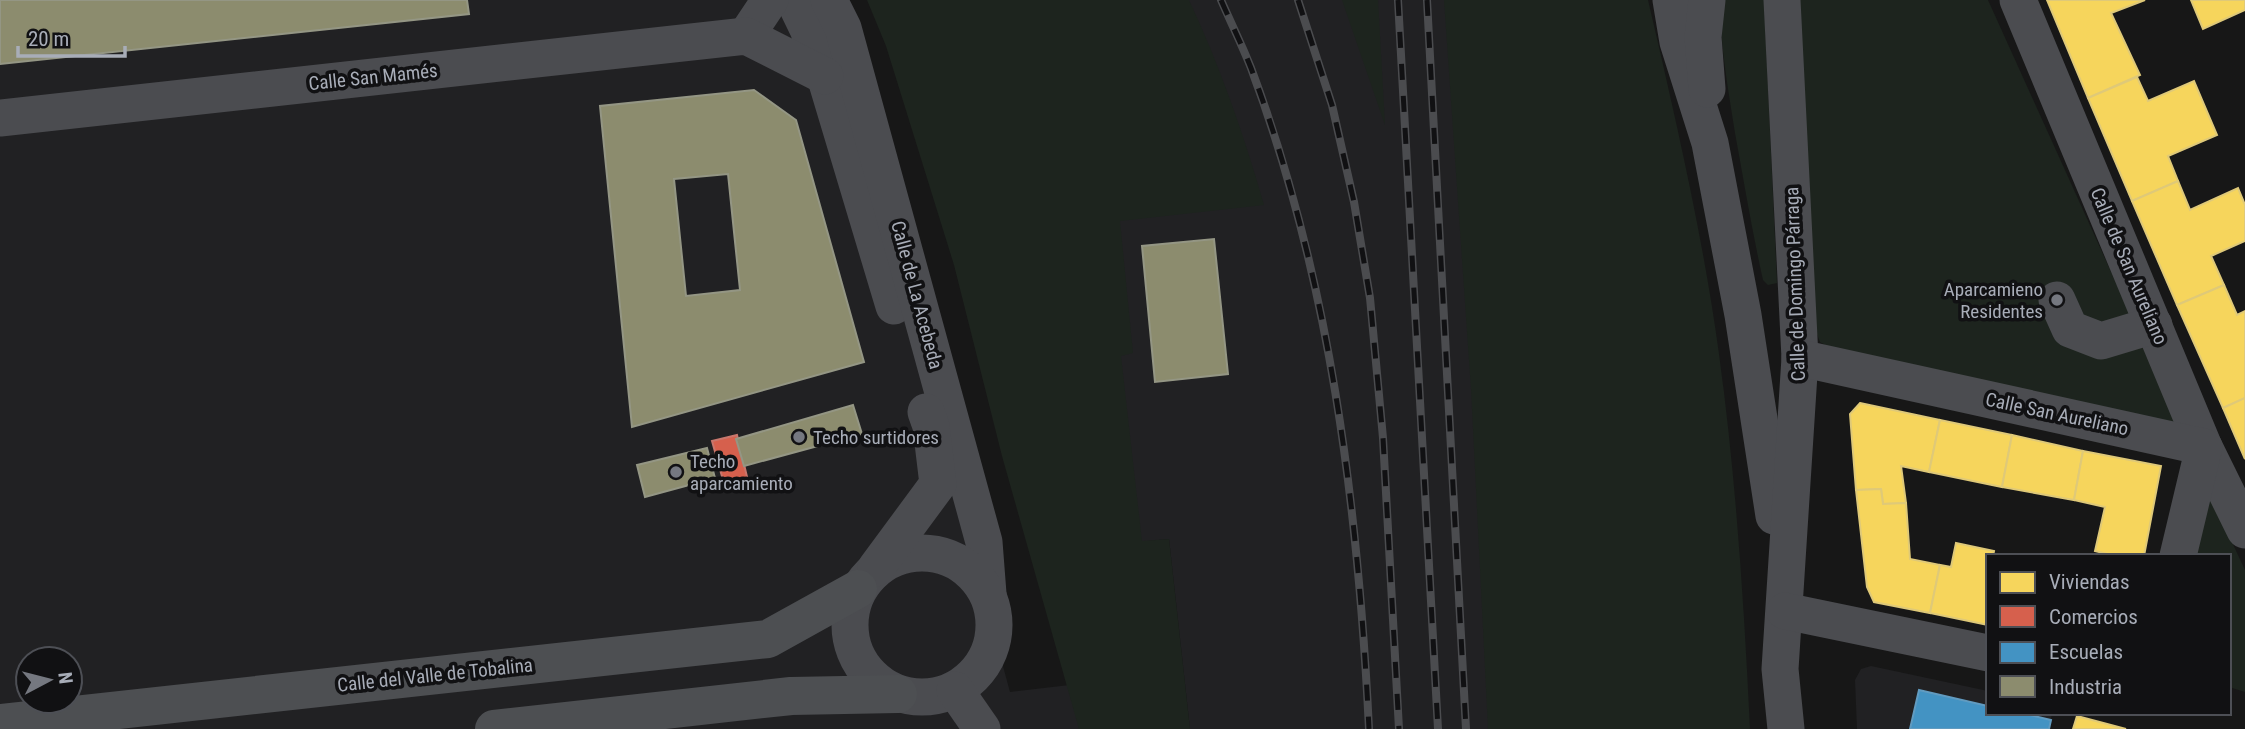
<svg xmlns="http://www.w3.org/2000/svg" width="2245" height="729" font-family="'Roboto Condensed',sans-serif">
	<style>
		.built { fill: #212123; fill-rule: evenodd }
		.green { fill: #1d241e }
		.homes { fill: #f6d55c; stroke: #dfc978; stroke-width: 2 }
		.shops { fill: #d6604d; stroke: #c8776d; stroke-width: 2 }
		.schools { fill: #4393c3; stroke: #619bc0; stroke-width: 2 }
		.industry { fill: #8c8c6e; stroke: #949684; stroke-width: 2; fill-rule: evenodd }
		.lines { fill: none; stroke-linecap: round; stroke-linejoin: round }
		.minor { stroke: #4b4c50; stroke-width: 37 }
		.major { stroke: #4d4f52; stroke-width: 38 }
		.rail-casing { stroke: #4b4c4f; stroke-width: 8 }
		.rail { stroke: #111113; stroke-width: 5; stroke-dasharray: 16; stroke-linecap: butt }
		.poi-dot { fill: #757880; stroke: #111113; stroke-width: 2.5 }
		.labels { text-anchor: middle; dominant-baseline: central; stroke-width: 7; stroke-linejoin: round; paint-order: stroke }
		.street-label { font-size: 19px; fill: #a8adb8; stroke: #111113 }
		.poi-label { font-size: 19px; fill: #a8adb8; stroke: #111113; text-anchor: start }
	</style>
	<rect width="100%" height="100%" fill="#171717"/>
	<!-- built -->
	<g class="built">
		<path d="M0 0H792L832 34 1010 692 1138 677 1142 729H0ZM28 659H70V701H28Z"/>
		<polygon points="1047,0 1510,0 1558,729 1190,729 1169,539 1128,543"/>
		<polygon points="1871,666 1988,691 1988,713 2052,713 2049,729 1857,729 1855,680 1861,669"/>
	</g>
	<!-- green -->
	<g class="green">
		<path d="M867 0H1189C1220 66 1244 135 1264 205L1120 221 1133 353 1121 356 1142 541 1169 539 1190 729H1079L1002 456 954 265 886 46Z"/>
		<polygon points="1342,0 1378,0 1385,125"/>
		<path d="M1444 0H1648C1675 116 1703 236 1719 354 1736 478 1744 604 1750 729H1488L1471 389Z"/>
		<path d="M1720 0H1764L1777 283 1768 285 1763 280C1752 231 1744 182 1735 133 1728 88 1720 45 1720 0Z"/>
		<polygon points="1798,0 1988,0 2179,422 2176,427 1837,352 1820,342 1814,326"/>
		<polygon points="2210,495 2245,570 2245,692 2229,687 2229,556 2190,556"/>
	</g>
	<!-- homes -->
	<g class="homes">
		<polygon points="2047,0 2145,0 2111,13 2140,75 2088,98"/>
		<polygon points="2191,0 2245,0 2245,10 2203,29"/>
		<polygon points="2137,77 2148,101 2194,81 2217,135 2168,156 2178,181 2132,201 2088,98"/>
		<polygon points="2178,181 2190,210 2238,188 2245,205 2245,241 2211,256 2224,285 2177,305 2132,201"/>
		<polygon points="2224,285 2237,315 2245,311 2245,398 2223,408 2177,305"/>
		<polygon points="2245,398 2245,459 2223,408"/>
		<polygon points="1860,403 1940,420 1929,472 1901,466 1906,503 1883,504 1881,489 1856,490 1850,414"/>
		<polygon points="1940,420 2012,435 2002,487 1929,472"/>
		<polygon points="2012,435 2083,451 2074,500 2002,487"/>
		<polygon points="2083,451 2161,466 2144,556 2115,556 2095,551 2105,507 2074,500"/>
		<polygon points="1881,489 1883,504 1906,503 1910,559 1940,565 1930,613 1874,602 1867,587 1856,490"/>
		<polygon points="1956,543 1994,551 1993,556 1988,556 1988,625 1930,613 1940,565 1951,567"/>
		<polygon points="2077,716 2126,729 2073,729"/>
	</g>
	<!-- shops -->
	<polygon class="shops" points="737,435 748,481 725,487 712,441"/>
	<!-- schools -->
	<polygon class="schools" points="1919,690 1988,706 1988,713 2022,713 2051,720 2049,729 1910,729"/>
	<!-- industry -->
	<g class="industry">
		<polygon points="0,0 467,0 469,14 0,64"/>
		<path d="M754 90 796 120 864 362 632 427 600 106ZM728 174 740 290 686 296 674 179Z"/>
		<polygon points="1214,239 1228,374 1155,382 1142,246"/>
		<polygon points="853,405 862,434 744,466 736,439"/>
		<polygon points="707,448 715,478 645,497 637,465"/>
	</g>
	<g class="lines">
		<!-- minor -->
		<g class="minor">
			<polyline points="794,0 808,29 825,76 894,306"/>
			<polyline points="829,0 843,28 984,542 988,594"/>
			<polyline points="1671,0 1678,42 1710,143 1743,315 1774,516"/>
			<polyline points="1707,0 1703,37 1707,89"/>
			<polyline points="1782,0 1800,358 1780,669 1786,729"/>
			<polyline points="2018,0 2204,447 2245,530"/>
			<polyline points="746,36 770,0"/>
			<polyline points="0,118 746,36 825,76"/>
			<polyline points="2057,300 2070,329 2101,341 2154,325"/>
			<polyline points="1800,358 2204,447 2178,556"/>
			<circle cx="922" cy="625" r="72"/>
			<polyline points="876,568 938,484 931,426 926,412"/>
			<polyline points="1785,611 1988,653"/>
			<polyline points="955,690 982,729"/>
		</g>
		<!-- major -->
		<g class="major">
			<polyline points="0,723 768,639 858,589"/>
			<polyline points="494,729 791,696 898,694"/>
		</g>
		<defs>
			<g id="rail">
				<path d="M1221 0C1231 23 1242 45 1251 68 1330 279 1358 505 1369 729"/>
				<polyline points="1298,0 1332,105 1354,202 1370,298 1383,438 1399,729"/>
				<polyline points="1398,0 1438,729"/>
				<polyline points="1427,0 1466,729"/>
			</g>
		</defs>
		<!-- rail casing -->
		<use href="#rail" class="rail-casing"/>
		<!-- rail -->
		<use href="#rail" class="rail"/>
	</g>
	<!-- markers -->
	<g class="poi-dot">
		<circle cx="2057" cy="300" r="7"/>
		<circle cx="799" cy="437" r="7"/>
		<circle cx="676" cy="472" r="7"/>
	</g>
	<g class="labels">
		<!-- street labels -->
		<g class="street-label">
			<text transform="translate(373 77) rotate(-6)">Calle San Mamés</text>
			<text transform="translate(2129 266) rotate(67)">Calle de San Aureliano</text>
			<text transform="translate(1795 284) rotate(-92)">Calle de Domingo Párraga</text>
			<text transform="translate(917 295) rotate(75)">Calle de La Acebeda</text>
			<text transform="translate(2057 414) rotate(12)">Calle San Aureliano</text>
			<text transform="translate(435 675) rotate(-6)">Calle del Valle de Tobalina</text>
		</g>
		<!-- poi labels -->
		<g class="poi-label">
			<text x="2043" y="289" text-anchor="end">Aparcamieno<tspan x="2043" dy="22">Residentes</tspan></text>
			<text x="813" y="437">Techo surtidores</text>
			<text x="690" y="461">Techo<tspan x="690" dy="22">aparcamiento</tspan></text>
		</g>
	</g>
	<!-- legend -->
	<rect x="1986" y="554" width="245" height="161" fill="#111113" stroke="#4d4f55" stroke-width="2"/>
	<rect x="2000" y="572" width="35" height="21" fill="#f6d55c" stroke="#4d4f55" stroke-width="2"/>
	<text x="2049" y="589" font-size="21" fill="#a8adb8">Viviendas</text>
	<rect x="2000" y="606" width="35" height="21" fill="#d6604d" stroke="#4d4f55" stroke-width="2"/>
	<text x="2049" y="624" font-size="21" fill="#a8adb8">Comercios</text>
	<rect x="2000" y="642" width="35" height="21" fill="#4393c3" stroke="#4d4f55" stroke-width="2"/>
	<text x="2049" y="659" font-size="21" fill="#a8adb8">Escuelas</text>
	<rect x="2000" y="676" width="35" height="21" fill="#8c8c6e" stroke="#4d4f55" stroke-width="2"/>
	<text x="2049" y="694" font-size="21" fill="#a8adb8">Industria</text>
	<!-- north arrow -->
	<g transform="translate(49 680) rotate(83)"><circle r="33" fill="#111113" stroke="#4d4f55" stroke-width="2"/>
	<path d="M0-5L12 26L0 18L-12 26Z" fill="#757880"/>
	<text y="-10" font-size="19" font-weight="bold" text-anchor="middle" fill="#a8adb8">N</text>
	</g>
	<!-- scale -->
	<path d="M18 46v10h107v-10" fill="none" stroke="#a8adb8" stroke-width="3.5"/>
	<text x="28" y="46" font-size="21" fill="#a8adb8" stroke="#111113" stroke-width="5" paint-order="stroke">20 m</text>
</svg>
